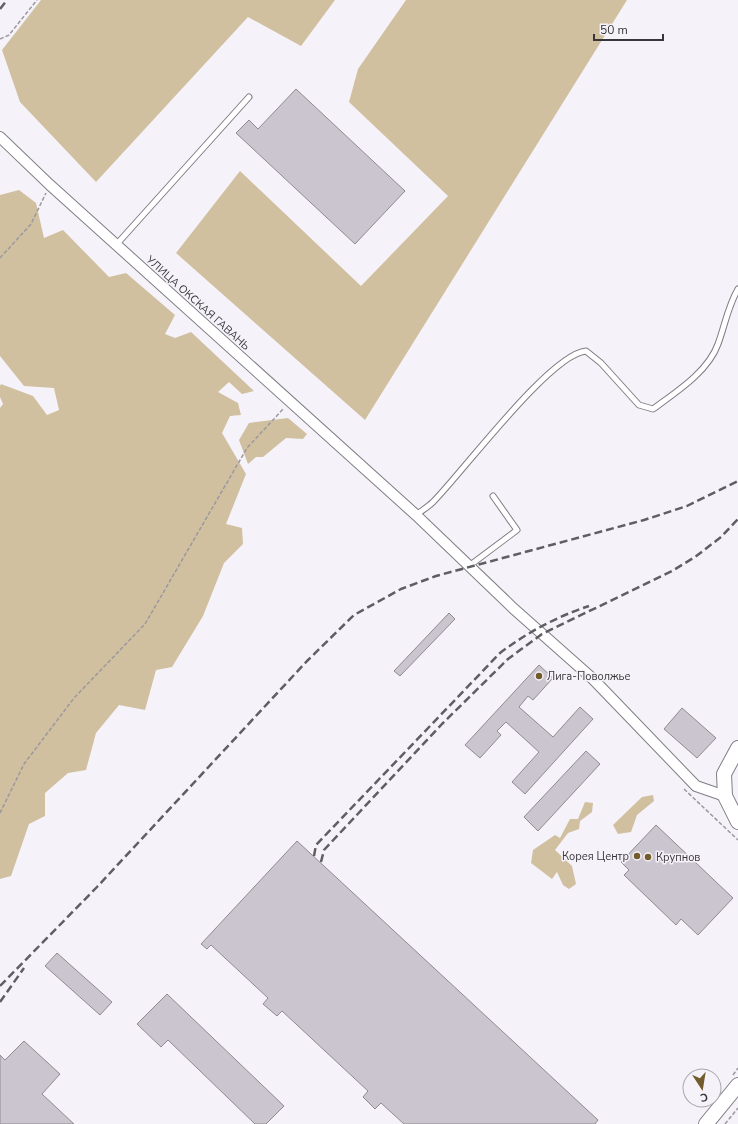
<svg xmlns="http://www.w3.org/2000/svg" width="738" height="1124" font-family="'Nunito Sans',sans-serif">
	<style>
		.forest { fill: #d0c0a0 }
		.building { fill: #cac5ce; stroke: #8f8b93 }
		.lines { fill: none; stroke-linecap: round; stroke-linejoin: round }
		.lane-casing { stroke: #817d84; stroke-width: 7 }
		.street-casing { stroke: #817d84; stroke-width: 12 }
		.secondary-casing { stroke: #817d84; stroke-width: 16 }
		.path { stroke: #9b989e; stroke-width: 1.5; stroke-dasharray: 4 2; stroke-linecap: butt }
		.lane { stroke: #fff; stroke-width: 5 }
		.street { stroke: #fff; stroke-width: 10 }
		.secondary { stroke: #fff; stroke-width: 14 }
		.rail { stroke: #605e62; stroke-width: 2.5; stroke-dasharray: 8 4; stroke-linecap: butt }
		.poi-dot { fill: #725c2c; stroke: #f6f2fa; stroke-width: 1.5 }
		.labels { text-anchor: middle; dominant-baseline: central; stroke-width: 3; stroke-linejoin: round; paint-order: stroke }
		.street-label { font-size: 11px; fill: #383639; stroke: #f6f2fa }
		.poi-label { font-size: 11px; fill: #383639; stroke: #f6f2fa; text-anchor: start }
	</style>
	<rect width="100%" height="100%" fill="#f6f2fa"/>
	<!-- forest -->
	<g class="forest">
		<polygon points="41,0 335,0 301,46 248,17 96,182 20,102 2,50"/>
		<polygon points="406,0 627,0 365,420 176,253 240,171 361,286 448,196 349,102 358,69"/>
		<polygon points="19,190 36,203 44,238 63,230 109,277 126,273 175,315 165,334 175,338 191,332 254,391 242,394 229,382 218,392 238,403 241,415 230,416 222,433 246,474 226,524 242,528 243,544 224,563 203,616 172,667 156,670 145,710 119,705 96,733 86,770 68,773 45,793 45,816 29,824 11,876 0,879 0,408 3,404 0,397 0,386 1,384 33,396 47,415 59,410 54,388 24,386 0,356 0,195"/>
		<polygon points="288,418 307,434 303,439 286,438 263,457 256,457 248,464 239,440 249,423"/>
		<polygon points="653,795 654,801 637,815 631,832 618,834 613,825 642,797"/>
		<polygon points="585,802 593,803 592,812 580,821 579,829 568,833 555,850 572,866 576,884 569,889 563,885 557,872 552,879 531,863 533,850 555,835 560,838 570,819 578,819"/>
	</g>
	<!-- building -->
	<g class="building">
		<polygon points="296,89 405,191 355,244 236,133 249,120 258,129"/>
		<polygon points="449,613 455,619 400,676 394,671"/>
		<polygon points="539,665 553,678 533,700 528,696 519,707 553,737 580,707 593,719 525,794 512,782 539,752 506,722 497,731 501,735 480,758 465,745"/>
		<polygon points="682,708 716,738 697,758 664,729"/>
		<polygon points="586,751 600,764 538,831 524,817"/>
		<polygon points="656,825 733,898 698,935 681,919 676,925 624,875 629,870 621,862"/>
		<polygon points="297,841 598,1120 595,1124 404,1124 381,1103 375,1109 363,1097 368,1091 282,1011 277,1016 263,1004 268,998 211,945 207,949 201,944"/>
		<polygon points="57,953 112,1002 100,1015 45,966"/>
		<polygon points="167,994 284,1106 266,1124 255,1124 168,1040 161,1047 137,1024"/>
		<polygon points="24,1041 60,1074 42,1094 74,1124 0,1124 0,1055 5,1060"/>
	</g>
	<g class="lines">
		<defs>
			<g id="lane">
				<polyline points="116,245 249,97"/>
				<path d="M416 515C421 511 428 507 433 502 462 473 550 354 586 351L601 363 639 405 653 409C676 392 708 372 718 344 725 325 728 306 738 289"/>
				<polyline points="469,566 517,530 493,496"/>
			</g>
			<polyline id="street" points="0,137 50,185 416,515 514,609 593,679 696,786 725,796"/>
			<g id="secondary">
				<polyline points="738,748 724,774 725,796 738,822"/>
				<polyline points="706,1124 738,1085"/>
			</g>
		</defs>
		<!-- lane casing -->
		<use href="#lane" class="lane-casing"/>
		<!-- street casing -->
		<use href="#street" class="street-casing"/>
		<!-- secondary casing -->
		<use href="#secondary" class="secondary-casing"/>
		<!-- path -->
		<g class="path">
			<polyline points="0,39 9,35 37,0"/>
			<polyline points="0,258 31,224 46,193"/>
			<polyline points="684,789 738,840"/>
			<polyline points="0,813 24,764 74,698 145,624 247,448 284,408"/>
			<polyline points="733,1075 738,1068"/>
			<polyline points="725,1124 738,1108"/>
		</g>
		<!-- lane -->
		<use href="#lane" class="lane"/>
		<!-- street -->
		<use href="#street" class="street"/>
		<!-- secondary -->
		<use href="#secondary" class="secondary"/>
		<!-- rail -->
		<g class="rail">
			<polyline points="0,9 7,0"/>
			<path d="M314 856 316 845 500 653C528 632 556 617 589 606"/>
			<polyline points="321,862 324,850 442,724 508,659 542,634 672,571 695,557 721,537 738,519"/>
			<polyline points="0,986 97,887 307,661 354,615 401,589 436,576 644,520 687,506 738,481"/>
			<polyline points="0,1002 24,968"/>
		</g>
	</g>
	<!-- markers -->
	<g class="poi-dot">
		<circle cx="539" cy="676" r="4"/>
		<circle cx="637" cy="856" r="4"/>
		<circle cx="648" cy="857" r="4"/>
	</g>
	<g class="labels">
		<!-- street labels -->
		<g class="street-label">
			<text transform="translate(198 303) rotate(42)">УЛИЦА ОКСКАЯ ГАВАНЬ</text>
		</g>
		<!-- poi labels -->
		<g class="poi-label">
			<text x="547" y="676">Лига-Поволжье</text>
			<text x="629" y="856" text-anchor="end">Корея Центр</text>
			<text x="656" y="857">Крупнов</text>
		</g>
	</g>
	<!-- north arrow -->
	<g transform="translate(702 1088) rotate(168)"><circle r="19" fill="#f6f2fa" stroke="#aaa7ad"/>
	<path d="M0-3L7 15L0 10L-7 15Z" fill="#725c2c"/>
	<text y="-6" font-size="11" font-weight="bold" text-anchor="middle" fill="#383639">С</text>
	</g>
	<!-- scale -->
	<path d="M594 34v6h69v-6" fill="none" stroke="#383639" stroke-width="2"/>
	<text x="600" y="34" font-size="12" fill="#383639" stroke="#f6f2fa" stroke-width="3" paint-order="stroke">50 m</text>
</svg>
